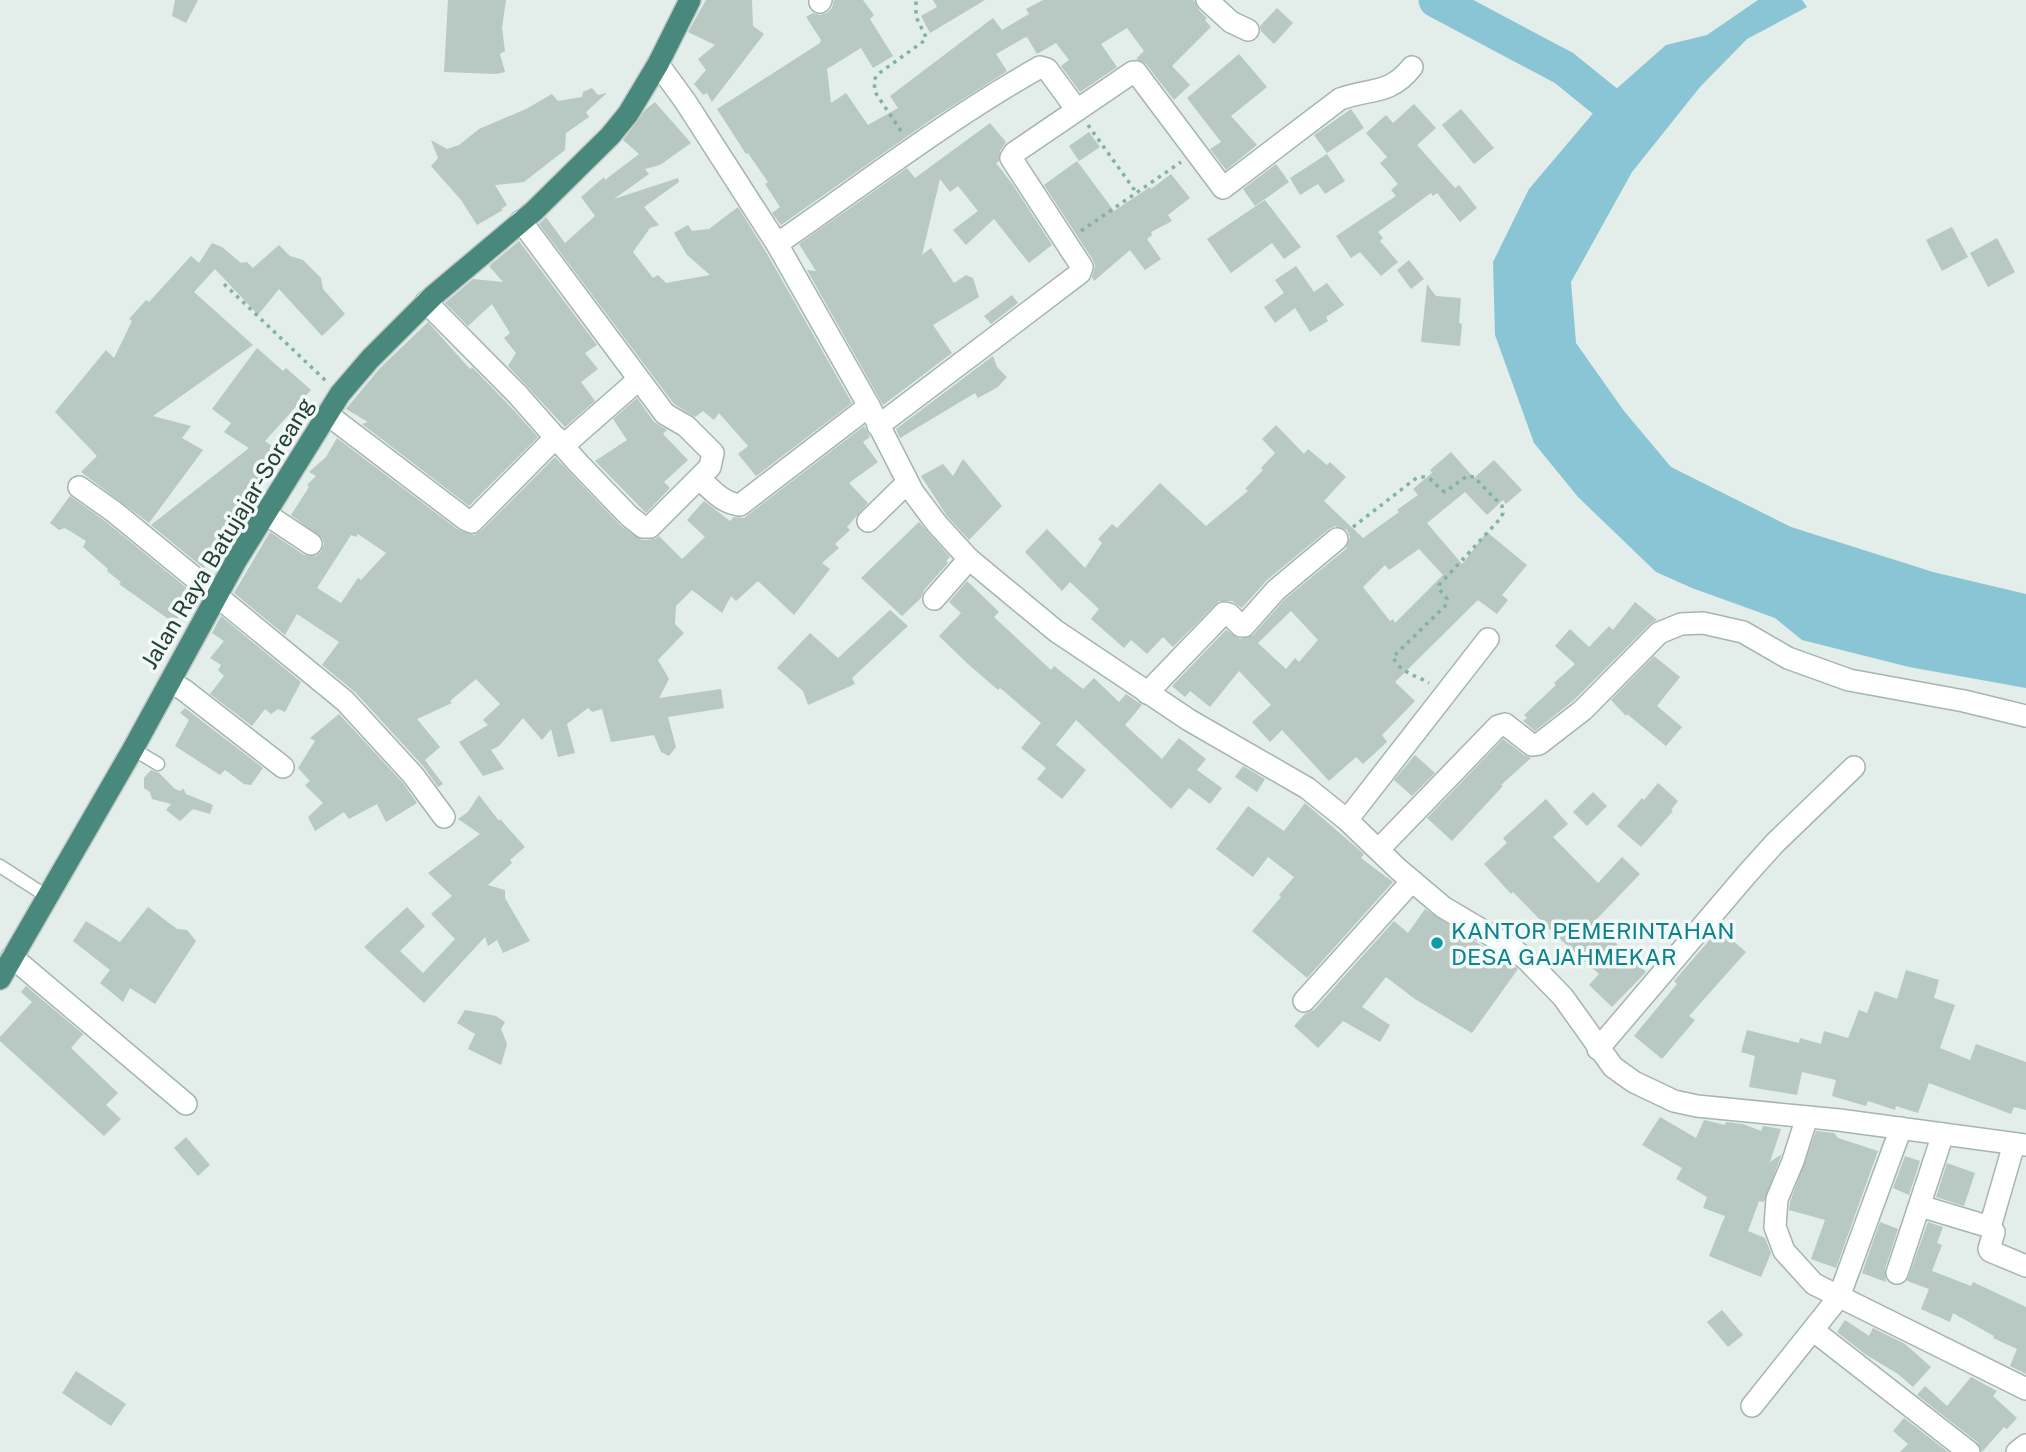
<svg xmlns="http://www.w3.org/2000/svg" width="2026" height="1452" font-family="'Public Sans',sans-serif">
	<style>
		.water { fill: #89c5d4 }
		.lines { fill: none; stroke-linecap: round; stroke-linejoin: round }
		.river { stroke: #89c5d4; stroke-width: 35 }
		.building { fill: #b8c8c2; fill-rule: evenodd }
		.service-casing { stroke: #a5b5b0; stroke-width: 15 }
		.minor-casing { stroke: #a5b5b0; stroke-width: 24 }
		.tertiary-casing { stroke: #a5b5b0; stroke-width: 24 }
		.trunk-casing { stroke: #c1c9c7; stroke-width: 24 }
		.path { stroke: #82b2a5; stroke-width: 3.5; stroke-dasharray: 3.5 5; stroke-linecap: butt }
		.service { stroke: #fff; stroke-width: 12 }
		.minor { stroke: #fff; stroke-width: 21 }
		.tertiary { stroke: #fff; stroke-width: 21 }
		.trunk { stroke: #49887c; stroke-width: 21 }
		.culture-dot { fill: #0f9aa8; stroke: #f3f9f7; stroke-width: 2.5 }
		.labels { text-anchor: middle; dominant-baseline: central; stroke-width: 7; stroke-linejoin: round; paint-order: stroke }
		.street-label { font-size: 23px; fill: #223f38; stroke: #f3f9f7 }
		.culture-label { font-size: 23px; fill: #0d838f; stroke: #f3f9f7; text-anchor: start }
	</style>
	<rect width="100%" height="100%" fill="#e3ede9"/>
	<!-- water -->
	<polygon class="water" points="1758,0 1802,0 1807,7 1747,39 1700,87 1632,172 1571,282 1576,343 1624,411 1671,467 1791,527 1933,572 2026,594 2026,688 1909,667 1802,640 1775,618 1692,588 1656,572 1578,497 1534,443 1495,335 1493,262 1529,189 1606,98 1666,45 1707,35"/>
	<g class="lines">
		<!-- river -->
		<polyline class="river" points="1436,0 1564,68 1642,131"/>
	</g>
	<!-- building -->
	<g class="building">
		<polygon points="175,0 198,0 186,23 172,16"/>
		<polygon points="448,0 506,0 502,28 505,51 500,54 505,72 496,74 444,72"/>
		<polygon points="706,0 752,0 753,26 764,34 712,102 707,93 703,95 694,84 706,70 698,59 715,45 688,32"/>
		<polygon points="834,0 863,0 874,15 870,19 893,56 873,68 861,48 827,69 831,103 846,93 868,125 898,108 890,96 993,18 1002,30 1029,14 1026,9 1043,0 1194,0 1198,9 1207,18 1205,20 1211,27 1172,66 1190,85 1174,100 1146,64 1136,59 1144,51 1127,28 1101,44 1117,67 1080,92 1061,66 1069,60 1056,43 1037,54 1027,37 1024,38 996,54 1007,71 932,119 781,225 772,213 780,207 765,184 768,182 748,153 746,154 717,109 820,43 821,40 806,17 813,13 820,15 827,13 832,8"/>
		<polygon points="933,0 985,0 930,33 921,16 937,7"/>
		<polygon points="1277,8 1293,23 1274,44 1261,31 1260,26"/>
		<polygon points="1239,54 1267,87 1231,116 1257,145 1226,170 1210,149 1221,142 1187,98"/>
		<polygon points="592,88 598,95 607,93 586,112 589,117 566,133 565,150 524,182 495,185 507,205 501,209 503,210 477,225 461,200 431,166 438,158 431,140 447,149 459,145 479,129 526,109 552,94 558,101 582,97 583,92"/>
		<polygon points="655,102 691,143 660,165 645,169 649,174 614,199 678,178 679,182 644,207 659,225 650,228 633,252 653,278 658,275 666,283 710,275 687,255 674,233 688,225 692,231 709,229 738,207 766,252 852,403 756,476 738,454 748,446 719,413 714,420 703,411 695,417 674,404 539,224 546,217 565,243 595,216 581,197 604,177 605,180 639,154 623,140 646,109"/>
		<polygon points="1414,104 1436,128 1417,145 1455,188 1459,185 1477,208 1460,222 1437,193 1433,196 1431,193 1378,232 1383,238 1380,241 1398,262 1381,276 1360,252 1351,258 1336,236 1396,196 1391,190 1398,184 1380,163 1387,157 1366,133 1386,115 1393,123"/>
		<polygon points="1351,109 1364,128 1327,153 1314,135"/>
		<polygon points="1461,109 1494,148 1474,164 1442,125"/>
		<polygon points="990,123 1006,142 1000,151 999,161 996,163 1013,185 1052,245 1029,263 994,219 966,245 953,230 978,211 958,186 950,192 940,179 922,255 931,248 954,283 966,275 973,278 979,297 933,325 952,353 883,405 807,270 816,271 799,244 907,168 915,178"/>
		<polygon points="1089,132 1100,147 1079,161 1069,146"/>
		<polygon points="1327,154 1345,181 1325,194 1318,184 1300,195 1290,178"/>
		<polygon points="1077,161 1114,211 1150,187 1151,189 1171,174 1190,198 1168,215 1172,221 1151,232 1152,235 1147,239 1161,259 1145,270 1130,250 1094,281 1092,277 1095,266 1093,260 1044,185"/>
		<polygon points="1276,164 1289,182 1255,206 1243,189"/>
		<polygon points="1265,200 1301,247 1284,259 1272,243 1231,273 1207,239"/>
		<polygon points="1952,227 1968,257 1942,271 1926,240"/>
		<polygon points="1997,238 2015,272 1988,287 1970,253"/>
		<polygon points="519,241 597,345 585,353 598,369 581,382 595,401 565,427 508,366 516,353 504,338 510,333 492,304 468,326 445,303 473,279 503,282 489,266"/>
		<polygon points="212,243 222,247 241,263 247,262 253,268 279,245 290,256 303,260 321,278 323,289 345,314 322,336 279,289 258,315 215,269 194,292 253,345 153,416 191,426 182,438 203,450 149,523 81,472 97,456 55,412 106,350 114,358 132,321 129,319 146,300 149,302 191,256 199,263"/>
		<polygon points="1409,260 1424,279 1411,289 1397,270"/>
		<polygon points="1296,266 1314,292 1327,283 1344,305 1326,317 1328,321 1310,332 1295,308 1275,323 1264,307 1284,293 1275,280"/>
		<polygon points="1427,284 1436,296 1461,298 1459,323 1462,324 1460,346 1421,342"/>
		<polygon points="1012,295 1018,303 991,324 984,316"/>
		<polygon points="428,322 470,369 472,367 508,404 538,437 469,506 362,424 368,422 346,409 380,368"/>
		<polygon points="257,348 283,371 286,368 311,390 265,441 280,452 254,485 256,487 247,503 229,525 233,528 202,562 207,571 151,525 249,448 224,432 231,423 212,409"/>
		<polygon points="993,356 997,367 1007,377 998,387 978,398 975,393 900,438 896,429"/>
		<polygon points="637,398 654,422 667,430 663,434 688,460 664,482 670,488 646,513 595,461 627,440 613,419"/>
		<path d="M1276 425 1304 454 1308 449 1327 465 1330 462 1346 477 1324 501 1363 538 1399 512 1397 510 1418 495 1413 489 1432 473 1430 470 1451 452 1474 478 1494 460 1522 490 1506 504 1503 500 1487 515 1465 492 1427 523 1462 564 1487 532 1527 565 1502 595 1508 600 1497 614 1478 600 1395 682 1415 701 1382 735 1387 742 1363 764 1356 757 1329 781 1282 730 1270 742 1252 722 1271 705 1239 671 1210 707 1190 691 1185 697 1172 686 1226 630 1240 639 1253 635 1285 599 1346 549 1350 537 1347 530 1335 526 1329 529 1267 580 1242 608 1232 601H1219L1173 647 1163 637 1147 654 1131 640 1124 648 1091 619 1099 609 1070 582 1062 591 1025 552 1047 529 1085 568 1102 543 1098 539 1112 524 1117 528 1160 483 1206 526 1248 491 1245 489 1263 470 1261 468 1275 453 1262 439ZM1419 549 1443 575 1395 623 1393 619 1390 621 1363 587 1385 565 1389 570ZM1291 611 1318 640 1299 662 1295 658 1286 669 1258 643Z"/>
		<path d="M864 426 870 437 863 442 878 462 849 483 868 503 847 527 850 530 835 544 839 548 822 563 830 569 794 615 758 581 736 601 731 596 722 613 692 590 676 606 675 624 684 633 658 660 669 679 659 698 721 689 724 708 668 717 676 747 669 756 661 752 654 735 611 742 602 709 592 712 588 708 567 724 575 753 558 757 551 729 542 740 523 718 499 746 491 750 504 769 483 776 459 742 488 725 483 720 500 704 476 679 450 701 452 703 417 719 440 747 425 760 443 784 438 787 423 766 355 692 322 665 339 642 297 614 285 635 234 593 270 532 304 555 316 556 321 552 324 544 322 538 291 515 309 487 307 485 316 476 309 472 326 457 337 438 457 529 474 535 481 531 555 457 621 526 642 540 655 539 659 536 682 559 705 537 687 520 704 501 730 521 734 517 744 518ZM358 534 386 553 361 580 358 578 341 603 317 588 351 535 356 537Z"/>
		<polygon points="963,459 1002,506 969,540 947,516 921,476 943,464 953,476"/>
		<polygon points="70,496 105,521 194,594 174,623 119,584 121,582 107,571 108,569 83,547 86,541 65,528 59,530 50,523"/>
		<polygon points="919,522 950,557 946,561 948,563 924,590 921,598 902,616 861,578"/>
		<polygon points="967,581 999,612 994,617 1051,670 1054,666 1083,689 1094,678 1119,702 1126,694 1142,705 1125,725 1162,759 1179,738 1206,759 1197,770 1222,788 1210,804 1189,788 1171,809 1076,720 1056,745 1086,770 1062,799 1037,779 1046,768 1021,748 1041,723 1000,688 998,690 968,664 939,636 961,613 949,602"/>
		<polygon points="1635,602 1657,620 1650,624 1574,700 1535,731 1523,721 1527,718 1524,715 1556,685 1554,683 1575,664 1555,646 1570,629 1589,647 1609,626 1613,630"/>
		<polygon points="890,610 908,626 852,678 855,684 808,705 803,691 777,668 810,633 838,658"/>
		<polygon points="221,616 301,682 285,712 278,709 271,714 265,709 252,726 210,694 224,676 218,670 221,665 210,658 224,641 212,633"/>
		<polygon points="1654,656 1680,677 1657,706 1682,727 1666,746 1627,714 1626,716 1611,700"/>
		<polygon points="185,708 263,768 251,785 244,784 225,770 220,775 175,746 189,720 180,713"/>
		<polygon points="339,714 403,783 417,803 386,822 377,804 349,819 344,812 315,831 308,817 323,803 305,785 310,781 298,768 315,741 310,738"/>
		<polygon points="1503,739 1524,755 1531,758 1501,785 1503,786 1452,841 1427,818"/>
		<polygon points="1415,755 1435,773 1412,796 1394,780"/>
		<polygon points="1243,766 1265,779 1257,792 1235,777"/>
		<polygon points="151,770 159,773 175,789 181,791 183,788 186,794 213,805 210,814 193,809 180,821 166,810 171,804 152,799 150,792 144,788 144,778"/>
		<polygon points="1658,783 1678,801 1671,810 1673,811 1641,847 1617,826 1642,798 1644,800"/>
		<polygon points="1593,792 1607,806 1587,826 1573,812"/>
		<polygon points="479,795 499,821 500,819 525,847 510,860 512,863 488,885 505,890 505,898 530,941 503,953 497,940 488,946 485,937 424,1003 364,947 407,907 425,926 400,951 423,973 455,939 431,914 452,896 428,873 480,834 458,819 468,812"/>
		<polygon points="1546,799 1568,824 1553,837 1598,883 1622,857 1640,874 1594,922 1646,972 1612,1007 1589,985 1599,974 1548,928 1513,892 1511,894 1484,864 1507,843 1503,838"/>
		<polygon points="1305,803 1364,854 1361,858 1393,882 1307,978 1252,931 1281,897 1279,895 1294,877 1268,857 1253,877 1216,849 1248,806 1284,831"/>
		<polygon points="148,907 177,929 187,930 196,941 155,1004 130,988 123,1002 100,983 110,970 73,941 86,921 120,942"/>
		<polygon points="1425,909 1518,969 1472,1033 1415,999 1386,977 1362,1007 1390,1025 1380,1042 1343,1021 1318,1048 1294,1026 1305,1014 1314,1010 1394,921 1408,933"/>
		<polygon points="1719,929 1746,952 1689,1016 1695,1020 1662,1059 1634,1036 1677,984 1674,981"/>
		<polygon points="1906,970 1939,980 1934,998 1955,1005 1940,1048 1970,1060 1976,1044 2026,1062 2026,1110 2014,1107 2011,1114 1929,1083 1918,1113 1896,1106 1895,1110 1868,1101 1866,1106 1832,1096 1836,1080 1802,1072 1797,1095 1749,1087 1755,1056 1741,1052 1747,1030 1799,1043 1800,1038 1821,1044 1824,1031 1848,1038 1859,1010 1867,1013 1875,991 1897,999"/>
		<polygon points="26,986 83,1034 71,1048 118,1093 106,1105 121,1119 104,1136 0,1041 0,1037 32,1002 21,992"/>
		<polygon points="465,1010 496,1016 505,1022 501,1029 507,1044 501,1065 468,1049 475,1034 457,1023"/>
		<polygon points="1660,1117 1696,1138 1704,1120 1725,1125 1726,1122 1743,1124 1761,1131 1763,1126 1781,1129 1770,1162 1782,1154 1781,1156 1764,1202 1759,1201 1748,1231 1765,1238 1771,1253 1761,1277 1709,1256 1725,1216 1703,1208 1707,1197 1676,1179 1682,1168 1642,1145"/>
		<polygon points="1816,1131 1834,1133 1838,1138 1878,1151 1836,1268 1811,1259 1825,1220 1789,1210 1790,1202"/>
		<polygon points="186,1137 210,1165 198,1176 174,1148"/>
		<polygon points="1905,1156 1920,1161 1909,1195 1893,1188"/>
		<polygon points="1947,1163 1975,1173 1964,1206 1936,1197"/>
		<polygon points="1880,1222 1898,1229 1885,1269 1886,1282 1862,1273"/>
		<polygon points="1928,1222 1943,1227 1937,1243 1942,1245 1932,1271 1971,1286 1973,1282 2026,1307 2026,1374 2010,1366 2017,1349 1993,1338 1994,1336 1953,1313 1950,1322 1921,1309 1929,1289 1907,1281"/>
		<polygon points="1722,1310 1743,1335 1728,1347 1707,1322"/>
		<polygon points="1845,1320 1869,1336 1873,1328 1905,1344 1931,1367 1913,1387 1898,1374 1865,1354 1837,1332"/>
		<polygon points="76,1371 126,1404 111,1426 62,1393"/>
		<polygon points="1971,1377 1997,1391 1993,1396 2017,1418 2007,1429 2004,1427 1982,1452 1977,1442 1917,1395 1925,1386 1947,1406"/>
		<polygon points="1904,1418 1948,1452 1900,1452 1908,1444 1893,1431"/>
	</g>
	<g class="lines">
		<defs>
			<g id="service">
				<polyline points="133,749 158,764"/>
				<polyline points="0,866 48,897"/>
			</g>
			<g id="minor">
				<polyline points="1207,0 1231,22 1248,30"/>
				<polyline points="820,2 821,0"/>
				<path d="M777 244C864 184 948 119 1040 67L1047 69 1077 110"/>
				<polyline points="426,302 518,395 578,463 629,516 643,527 650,527 710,467 713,453 686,426 665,414 521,221"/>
				<polyline points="327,414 465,519 472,522 556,437"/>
				<path d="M878 426 1080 273 1082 267 1011 158 1014 153 1133 72H1136L1223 188 1340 99C1371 88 1390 95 1412 67"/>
				<polyline points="563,446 638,380"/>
				<path d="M700 479C712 490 722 503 740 505L869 406"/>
				<polyline points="79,487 113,511 345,701 413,775 444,817"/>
				<polyline points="266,514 311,544"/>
				<polyline points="868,521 907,483"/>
				<polyline points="934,599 969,559"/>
				<polyline points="170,682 184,690 283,767"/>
				<polyline points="1147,693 1224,613 1229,614 1241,626 1244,626 1276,590 1337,539"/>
				<polyline points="1347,820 1488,639"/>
				<polyline points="1379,849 1498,726 1505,724 1532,745 1539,744 1583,710 1659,633 1681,624 1703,623 1743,632 1788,658 1849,680 1964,701 2026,716"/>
				<polyline points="12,957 186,1104"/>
				<polyline points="1304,1001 1412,881"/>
				<polyline points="1598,1049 1747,874 1775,843 1854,767"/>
				<polyline points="1807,1117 1793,1161 1777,1199 1775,1227 1784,1251 1814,1284 2026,1389"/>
				<polyline points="1920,1206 1990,1227 1994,1232 1989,1249 1990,1251 2026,1266"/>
				<polyline points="1990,1227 2014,1144"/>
				<polyline points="1897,1273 1943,1134"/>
				<polyline points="1814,1331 1969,1452"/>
				<polyline points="1752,1406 1839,1297 1901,1128"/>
				<polyline points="2017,1452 2026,1445"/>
			</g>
			<polyline id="tertiary" points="658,64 685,101 777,244 869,406 913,492 937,524 969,559 1056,631 1189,720 1307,788 1347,820 1398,869 1443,907 1509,946 1527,960 1563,997 1613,1067 1634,1082 1674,1101 1697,1106 1839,1120 2026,1145"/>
			<polyline id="trunk" points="0,979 133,749 236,561 340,394 370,359 433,296 534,211 610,136 628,114 658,64 690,0"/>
		</defs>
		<!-- service casing -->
		<use href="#service" class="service-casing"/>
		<!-- minor casing -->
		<use href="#minor" class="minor-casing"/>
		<!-- tertiary casing -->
		<use href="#tertiary" class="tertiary-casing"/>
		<!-- trunk casing -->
		<use href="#trunk" class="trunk-casing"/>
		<!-- path -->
		<g class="path">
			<polyline points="1088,125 1136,192"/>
			<polyline points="901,131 875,92 874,80 878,74 924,41 926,37 916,17 916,0"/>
			<polyline points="1081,231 1181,162"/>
			<polyline points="224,284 326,381"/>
			<path d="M1353 527 1415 479C1431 472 1433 485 1445 492L1467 476 1474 477 1502 506 1503 513 1500 519 1439 585V589L1447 599 1445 606 1393 657C1400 673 1416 675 1429 683"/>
		</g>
		<!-- service -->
		<use href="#service" class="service"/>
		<!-- minor -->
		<use href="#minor" class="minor"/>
		<!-- tertiary -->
		<use href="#tertiary" class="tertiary"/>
		<!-- trunk -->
		<use href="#trunk" class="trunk"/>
	</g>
	<!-- markers -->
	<circle class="culture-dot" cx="1437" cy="943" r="7"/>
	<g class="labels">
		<!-- street labels -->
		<g class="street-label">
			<text transform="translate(227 533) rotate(-59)">Jalan Raya Batujajar-Soreang</text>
		</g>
		<!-- culture labels -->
		<g class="culture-label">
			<text x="1451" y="930">KANTOR PEMERINTAHAN<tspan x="1451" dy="26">DESA GAJAHMEKAR</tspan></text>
		</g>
	</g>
</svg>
